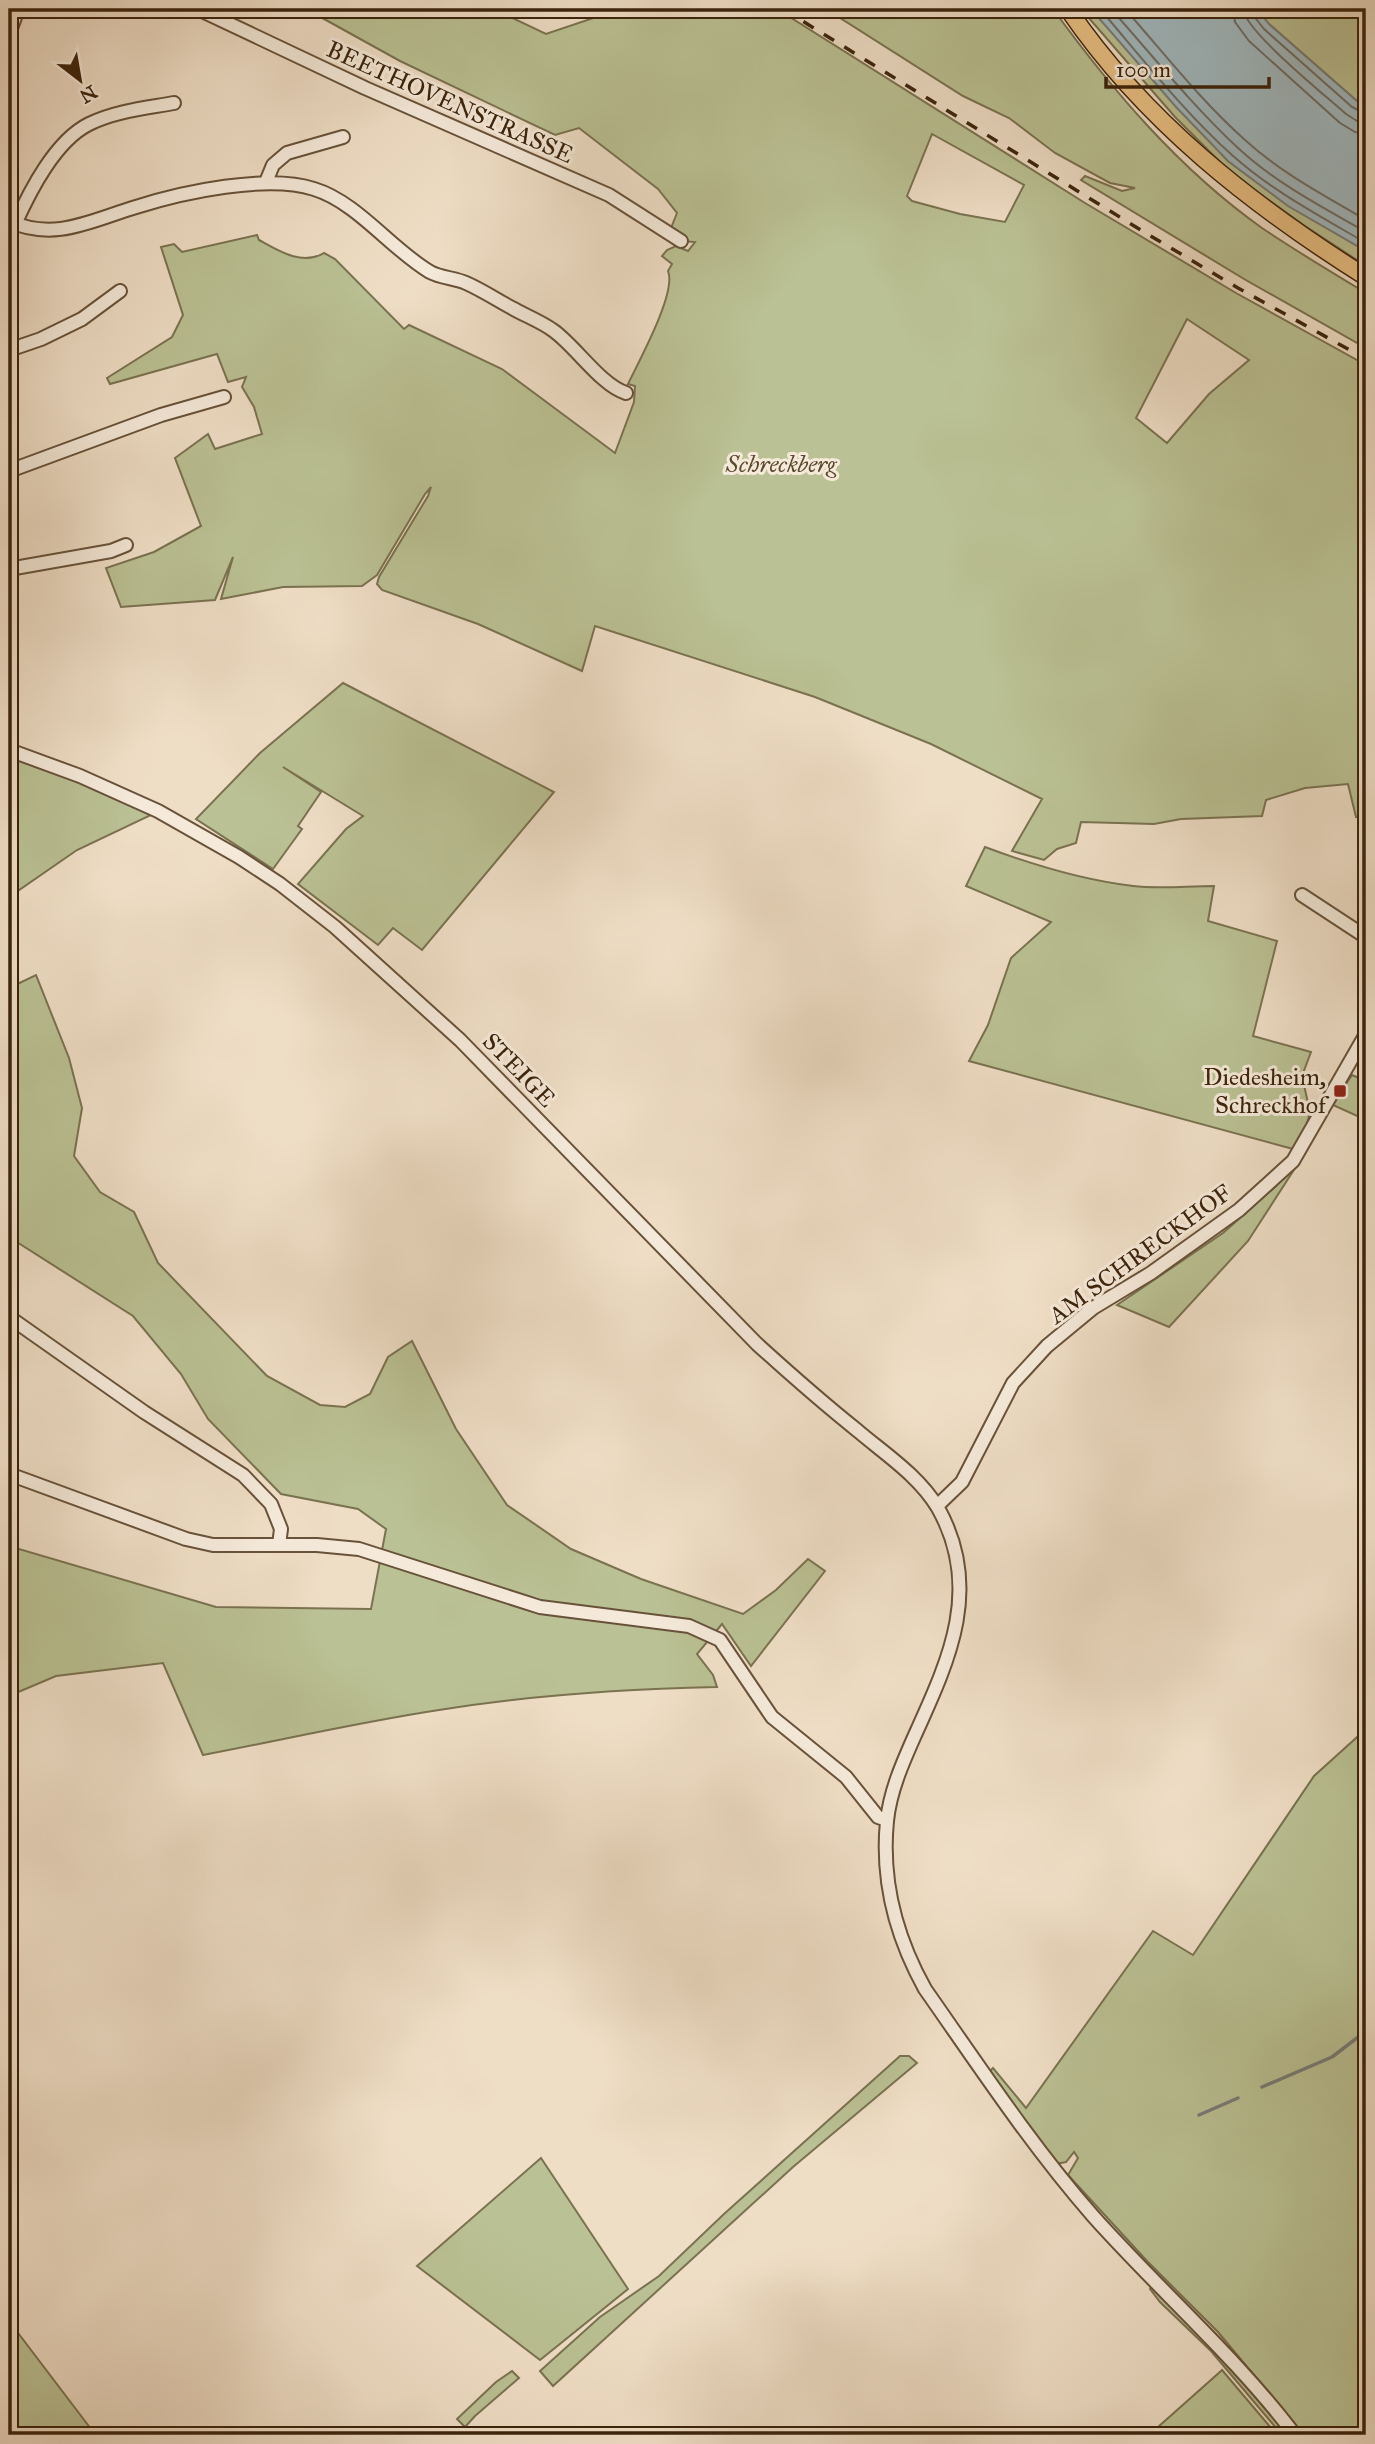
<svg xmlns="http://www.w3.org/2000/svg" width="1375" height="2444" font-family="'IM FELL Great Primer',serif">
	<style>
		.green { fill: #bac194; stroke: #7a7250; stroke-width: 2; fill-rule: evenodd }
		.water { fill: #a0b9c0; stroke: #787d78; stroke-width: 2 }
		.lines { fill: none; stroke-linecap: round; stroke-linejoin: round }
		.shore { stroke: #6e6e66; stroke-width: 2 }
		.stream { stroke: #787d78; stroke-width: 3.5 }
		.minor-casing { stroke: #68523a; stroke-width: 16 }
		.major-casing { stroke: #3b230b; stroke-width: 19 }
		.minor { stroke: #f5eada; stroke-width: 12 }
		.major { stroke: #e8bf83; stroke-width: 16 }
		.rail { stroke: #3b230b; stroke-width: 3.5; stroke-dasharray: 12 12; stroke-linecap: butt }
		.poi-dot { fill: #8f2418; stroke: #f5eada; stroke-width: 2.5 }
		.labels { text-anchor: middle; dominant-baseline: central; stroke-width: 6; stroke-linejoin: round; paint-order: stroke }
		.street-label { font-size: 24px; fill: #3b230b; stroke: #f5eada }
		.park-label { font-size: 24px; font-style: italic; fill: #5b4a2d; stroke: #f5eada }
		.poi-label { font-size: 24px; fill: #3b230b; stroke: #f5eada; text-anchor: end }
	</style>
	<rect width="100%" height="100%" fill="#efdec6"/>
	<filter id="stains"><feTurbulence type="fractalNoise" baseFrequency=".00286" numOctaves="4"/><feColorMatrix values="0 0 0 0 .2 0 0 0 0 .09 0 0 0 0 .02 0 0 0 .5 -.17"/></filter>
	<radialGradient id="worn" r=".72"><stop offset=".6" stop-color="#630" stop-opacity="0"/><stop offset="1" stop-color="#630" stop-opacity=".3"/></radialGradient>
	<!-- green -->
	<g class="green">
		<path d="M306 9H506L504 14 546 34 620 9H777L1085 203 1236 293 1366 365V818L1356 817 1348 784 1305 788 1266 800 1262 816 1181 819 1154 824 1081 822 1076 843 1057 849 1044 860 1012 851 1042 799 931 744 815 697 595 626 582 671 478 624 382 590 377 584 379 577 428 496 431 487 425 494 377 575 362 586 283 587 221 599 233 557 215 600 121 607 106 568 154 552 201 526 175 458 208 434 215 449 262 434 254 407 242 387 246 377 228 382 217 354 110 384 107 378 172 337 183 315 161 247 174 244 182 252 257 235 259 240C279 251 302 266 324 253L335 259 404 329 409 325 502 369 615 453 634 402 635 386 628 384C639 361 677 292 668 271L672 264 662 256 667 250 676 246 688 251 695 242 681 241 669 233 677 213 658 189 579 128 555 135 400 61ZM932 134 1024 185 1005 222 960 214 912 201 907 196ZM1187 319 1249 360 1209 394 1167 443 1136 418Z"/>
		<path d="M826 9H1053C1112 90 1179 169 1262 228 1296 251 1331 272 1366 293V348L1244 279 1081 180 1085 176 1122 191 1135 188 1110 183 1055 153 1009 118 963 96Z"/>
		<polygon points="1081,9 1091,9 1228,161 1289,206 1366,251 1366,266 1305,226 1231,173 1175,117"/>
		<polygon points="1257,9 1366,9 1366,109 1269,24"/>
		<polygon points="343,683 554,792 422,950 393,928 378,945 298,884 346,829 363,816 283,767 321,792 298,826 302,829 273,869 196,819 260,753"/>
		<polygon points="9,750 80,776 151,815 77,850 9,897"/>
		<path d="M985 847C1033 865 1082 880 1133 886 1159 889 1187 886 1214 886L1208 921 1277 941 1253 1036 1311 1052 1302 1076 1310 1112 1307 1124 1293 1149 969 1061 988 1025 1011 958 1051 922 966 886Z"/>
		<path d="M36 975 69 1058 82 1108 74 1156 100 1192 134 1212 158 1263 267 1376 320 1405 345 1407 370 1394 388 1357 412 1341 456 1429 507 1505 571 1549 641 1579 743 1614 776 1590 808 1559 825 1571 751 1666 722 1624 697 1654 713 1675 717 1687C624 1689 531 1695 439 1710 360 1722 282 1740 203 1755L163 1663 56 1676 9 1696V1546L216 1607 371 1609 386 1529 358 1509 281 1494 208 1419 181 1374 133 1316 9 1237V988Z"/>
		<polygon points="1352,1075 1366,1081 1366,1120 1333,1105 1339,1095 1341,1096 1344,1091 1342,1090"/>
		<polygon points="1299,1162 1248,1241 1169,1327 1117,1305 1223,1233 1276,1186"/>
		<polygon points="1366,1729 1366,2435 1304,2435 1218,2332 1147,2261 1068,2175 1078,2158 1074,2152 1066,2162 1056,2164 989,2072 993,2068 1026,2108 1153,1931 1193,1955 1314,1776"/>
		<polygon points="900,2056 909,2056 917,2063 793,2167 553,2386 540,2371 600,2317 659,2276 724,2214"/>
		<polygon points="541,2158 628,2289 540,2360 417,2266"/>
		<polygon points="1152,2285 1228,2362 1290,2435 1282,2435 1211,2351 1160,2302 1150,2289"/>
		<polygon points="9,2321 91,2429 95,2435 9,2435"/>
		<polygon points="1222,2370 1277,2435 1149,2435 1221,2371"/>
		<polygon points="512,2371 519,2378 475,2416 465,2427 457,2419 496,2382"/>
	</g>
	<!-- water -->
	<polygon class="water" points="1091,9 1257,9 1269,24 1366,109 1366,251 1288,206 1228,161 1176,107"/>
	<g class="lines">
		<!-- shore -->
		<g class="shore">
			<path d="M1100 9C1142 58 1184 112 1232 155 1272 191 1320 216 1366 243"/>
			<path d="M1111 9C1152 55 1192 105 1237 147 1274 182 1322 207 1366 232"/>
			<path d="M1125 9C1164 53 1201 101 1245 140 1281 173 1325 196 1366 220"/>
			<polyline points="1233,9 1235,22 1249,41 1340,123 1355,132 1366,133"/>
			<path d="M1243 9C1245 31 1326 96 1346 114L1357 121 1366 123"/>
			<polyline points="1252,9 1253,15 1264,29 1352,107 1366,114"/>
		</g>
		<!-- stream -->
		<g class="stream">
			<polyline points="1262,2087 1332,2057 1366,2031"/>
			<polyline points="1199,2115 1238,2098"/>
		</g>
		<defs>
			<g id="minor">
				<polyline points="198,9 365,88 609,195 681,241"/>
				<polyline points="9,34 18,9"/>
				<polyline points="266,182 273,165 287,153 343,137"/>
				<path d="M9 221C55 242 92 220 136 207 183 192 267 174 314 189 357 202 391 249 430 272 441 278 455 278 466 283 482 290 497 300 512 308 526 316 542 322 554 331 576 347 602 386 626 393"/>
				<path d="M15 224C30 191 55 141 89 124 115 111 147 108 174 103"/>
				<polyline points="9,350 41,339 82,319 120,291"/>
				<polyline points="9,471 161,415 224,397"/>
				<polyline points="9,569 111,551 126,545"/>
				<path d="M9 750 80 776 158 811 239 857 280 884 335 927 460 1040 757 1344C790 1374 823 1403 858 1431 885 1454 919 1476 938 1508 983 1588 949 1660 915 1735 903 1762 890 1791 887 1821 881 1881 896 1937 925 1989 979 2066 1031 2145 1093 2216 1159 2290 1235 2356 1295 2435"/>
				<polyline points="1302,895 1366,937"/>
				<polyline points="9,1317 144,1412 243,1475 271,1504 281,1529 279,1545"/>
				<polyline points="9,1474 186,1539 213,1545 317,1545 359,1549 540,1607 689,1626 720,1640 772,1717 846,1777 878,1817 887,1820"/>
				<polyline points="937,1506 962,1482 1013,1383 1047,1346 1093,1308 1151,1273 1239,1210 1293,1161 1366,1034"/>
			</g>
			<path id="major" d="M1068 9C1144 121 1253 206 1366 277"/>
		</defs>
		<!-- minor casing -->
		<use href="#minor" class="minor-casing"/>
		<!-- major casing -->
		<use href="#major" class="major-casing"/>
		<!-- minor -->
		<use href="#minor" class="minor"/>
		<!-- major -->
		<use href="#major" class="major"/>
		<!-- rail -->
		<polyline class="rail" points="783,9 1144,232 1238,288 1366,359"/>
	</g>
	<!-- markers -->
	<rect class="poi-dot" x="1333" y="1084" width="14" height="14" rx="3.5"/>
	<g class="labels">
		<!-- street labels -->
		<g class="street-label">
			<text transform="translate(450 102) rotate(24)">BEETHOVENSTRASSE</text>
			<text transform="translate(519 1070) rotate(46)">STEIGE</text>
			<text transform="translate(1140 1254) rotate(-36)">AM SCHRECKHOF</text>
		</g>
		<!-- park labels -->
		<g class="park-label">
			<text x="781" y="464">Schreckberg</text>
		</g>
		<!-- poi labels -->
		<g class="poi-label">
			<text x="1326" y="1077">Diedesheim,<tspan x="1326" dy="28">Schreckhof</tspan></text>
		</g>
	</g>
	<!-- margin -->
	<rect width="1375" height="2444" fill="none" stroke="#efdec6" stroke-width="35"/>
	<rect x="10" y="10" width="1354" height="2423" fill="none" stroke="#3b230b" stroke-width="3.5"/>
	<rect x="18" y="18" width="1340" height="2409" fill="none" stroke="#3b230b" stroke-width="2"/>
	<!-- north arrow -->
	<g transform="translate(80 80) rotate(149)" stroke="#f5eada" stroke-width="5" paint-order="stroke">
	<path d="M0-5L12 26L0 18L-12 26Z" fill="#3b230b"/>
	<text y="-10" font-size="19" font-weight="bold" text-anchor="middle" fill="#3b230b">N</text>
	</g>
	<!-- scale -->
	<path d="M1106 77v10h163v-10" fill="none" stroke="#3b230b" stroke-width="3.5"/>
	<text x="1116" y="77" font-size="21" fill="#3b230b" stroke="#f5eada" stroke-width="5" paint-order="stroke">100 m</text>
	<rect width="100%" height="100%" filter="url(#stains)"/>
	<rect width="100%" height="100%" fill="url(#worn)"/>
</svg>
